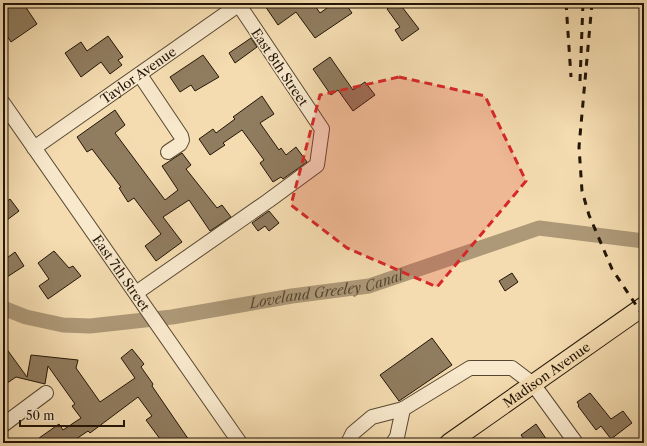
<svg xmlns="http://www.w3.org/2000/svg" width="647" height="446" font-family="'Libre Caslon Text',serif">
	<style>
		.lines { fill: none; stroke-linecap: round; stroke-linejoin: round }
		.canal { stroke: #ad9877; stroke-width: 15 }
		.building { fill: #907c5f; stroke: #231507 }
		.minor-casing { stroke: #574731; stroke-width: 16 }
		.major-casing { stroke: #231507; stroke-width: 20 }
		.minor { stroke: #f8e8cc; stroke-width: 14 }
		.major { stroke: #f4dcb0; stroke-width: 18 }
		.rail { stroke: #231507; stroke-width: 3; stroke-dasharray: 7 7; stroke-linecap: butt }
		.marked { fill: #d62828; fill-opacity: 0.2; stroke: #d62828; stroke-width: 3; stroke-dasharray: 8 5; stroke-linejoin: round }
		.labels { text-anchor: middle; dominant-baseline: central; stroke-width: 3.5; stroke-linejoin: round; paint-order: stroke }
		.street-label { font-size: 13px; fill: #231507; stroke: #f8e8cc }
		.water-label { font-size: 14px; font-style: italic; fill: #5a4934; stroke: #f8e8cc }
	</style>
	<rect width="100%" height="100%" fill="#f4dcb0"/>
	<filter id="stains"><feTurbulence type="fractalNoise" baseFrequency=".005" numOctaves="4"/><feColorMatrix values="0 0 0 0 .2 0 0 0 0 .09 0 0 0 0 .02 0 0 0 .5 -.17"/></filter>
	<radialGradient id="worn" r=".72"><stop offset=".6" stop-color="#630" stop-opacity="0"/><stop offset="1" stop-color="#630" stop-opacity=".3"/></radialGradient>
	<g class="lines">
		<!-- canal -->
		<path class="canal" id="s1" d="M3 308 26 317 63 325 90 326 172 317 292 296 369 286 539 228 644 241"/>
	</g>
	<!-- building -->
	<g class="building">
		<polygon points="3,3 23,3 37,24 11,42 3,30"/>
		<polygon points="263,3 313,3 320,13 334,3 345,3 352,13 315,38 296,12 278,25"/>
		<polygon points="396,3 399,3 419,29 402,41 395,30 400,27 387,9"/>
		<polygon points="108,36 123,57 118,60 122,65 110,74 101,62 81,77 65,53 81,42 87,51"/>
		<polygon points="251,38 257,47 235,63 229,53"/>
		<polygon points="203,55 219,77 195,91 191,85 180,92 170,77"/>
		<polygon points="330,57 353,90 365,82 375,95 353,111 338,90 331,95 313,69"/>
		<polygon points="262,96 274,114 260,123 279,150 281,148 286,155 296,147 307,162 283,179 281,177 273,182 260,163 264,160 242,130 223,143 225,145 210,155 199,139 213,129 216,133 235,119 233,117"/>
		<polygon points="115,110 125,125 115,133 165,200 178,190 162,166 182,153 191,165 186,169 217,208 222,205 231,217 210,231 189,200 163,217 182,242 156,261 145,246 161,234 134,198 128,202 119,188 121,187 92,149 87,152 77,137"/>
		<polygon points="10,199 19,211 3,223 3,204"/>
		<polygon points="269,211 279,223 269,231 265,226 258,231 252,223"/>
		<polygon points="54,251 69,268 73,266 81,276 48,299 39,286 49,279 38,263"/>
		<polygon points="15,252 24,266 7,277 3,271 3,261"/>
		<polygon points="512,273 518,282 505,291 499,281"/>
		<polygon points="432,338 452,365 399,401 380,375"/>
		<polygon points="3,344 27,377 31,355 78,360 76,368 100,402 135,378 121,358 132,349 144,364 141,367 153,384 152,386 191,443 163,443 146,420 152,416 138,397 90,433 88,431 70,443 32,443 59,424 63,430 81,418 72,406 75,404 48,366 45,384 16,377 3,386"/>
		<polygon points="590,393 611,419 623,411 632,423 611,439 601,426 596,430 578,406 579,405 577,402"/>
		<polygon points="536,424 549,443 527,443 521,435"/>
	</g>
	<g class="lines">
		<defs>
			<g id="minor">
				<polyline points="140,75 181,136 182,140 180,144 168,152"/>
				<path id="s2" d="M3 103 240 443"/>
				<path id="s3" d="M34 148 241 3"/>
				<polyline points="136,293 268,201 317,165 322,129 239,5"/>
				<polyline points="3,425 46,393"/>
				<polyline points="348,443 353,433 372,417 403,409 470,368 512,368 533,384 576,443"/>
				<polyline points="393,443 397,437 403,409"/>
			</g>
			<g id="major">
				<path id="s4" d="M449 443 644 306"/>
			</g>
		</defs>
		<!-- minor casing -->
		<use href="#minor" class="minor-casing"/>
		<!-- major casing -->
		<use href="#major" class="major-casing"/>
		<!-- minor -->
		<use href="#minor" class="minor"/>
		<!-- major -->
		<use href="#major" class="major"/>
		<!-- rail -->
		<g class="rail">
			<polyline points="566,3 571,77"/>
			<polyline points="592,3 579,147 582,191 589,215 612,269 644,317"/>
			<polyline points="580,81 583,3"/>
		</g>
	</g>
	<!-- marked area -->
	<path class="marked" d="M399 77 485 96 526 181 437 287 347 248 291 205 320 95Z"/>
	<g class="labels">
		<!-- street labels -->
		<g class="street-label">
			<text transform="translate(280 67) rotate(56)">East 8th Street</text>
			<text stroke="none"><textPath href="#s3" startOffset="127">Taylor Avenue</textPath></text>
			<text stroke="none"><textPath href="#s2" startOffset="207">East 7th Street</textPath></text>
			<text stroke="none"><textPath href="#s4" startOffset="119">Madison Avenue</textPath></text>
		</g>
		<!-- water labels -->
		<g class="water-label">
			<text stroke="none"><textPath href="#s1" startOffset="329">Loveland Greeley Canal</textPath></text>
		</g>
	</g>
	<!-- margin -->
	<rect width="647" height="446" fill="none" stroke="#f4dcb0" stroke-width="16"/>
	<rect x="4" y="4" width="639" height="438" fill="none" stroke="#231507" stroke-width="2"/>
	<rect x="8" y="8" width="631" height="430" fill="none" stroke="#231507"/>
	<!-- scale -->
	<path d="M20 420v6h104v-6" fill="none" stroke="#231507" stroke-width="2"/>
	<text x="26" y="420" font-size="12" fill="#231507" stroke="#f8e8cc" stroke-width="3" paint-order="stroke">50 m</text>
	<rect width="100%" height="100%" filter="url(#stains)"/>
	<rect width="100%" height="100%" fill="url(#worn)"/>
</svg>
